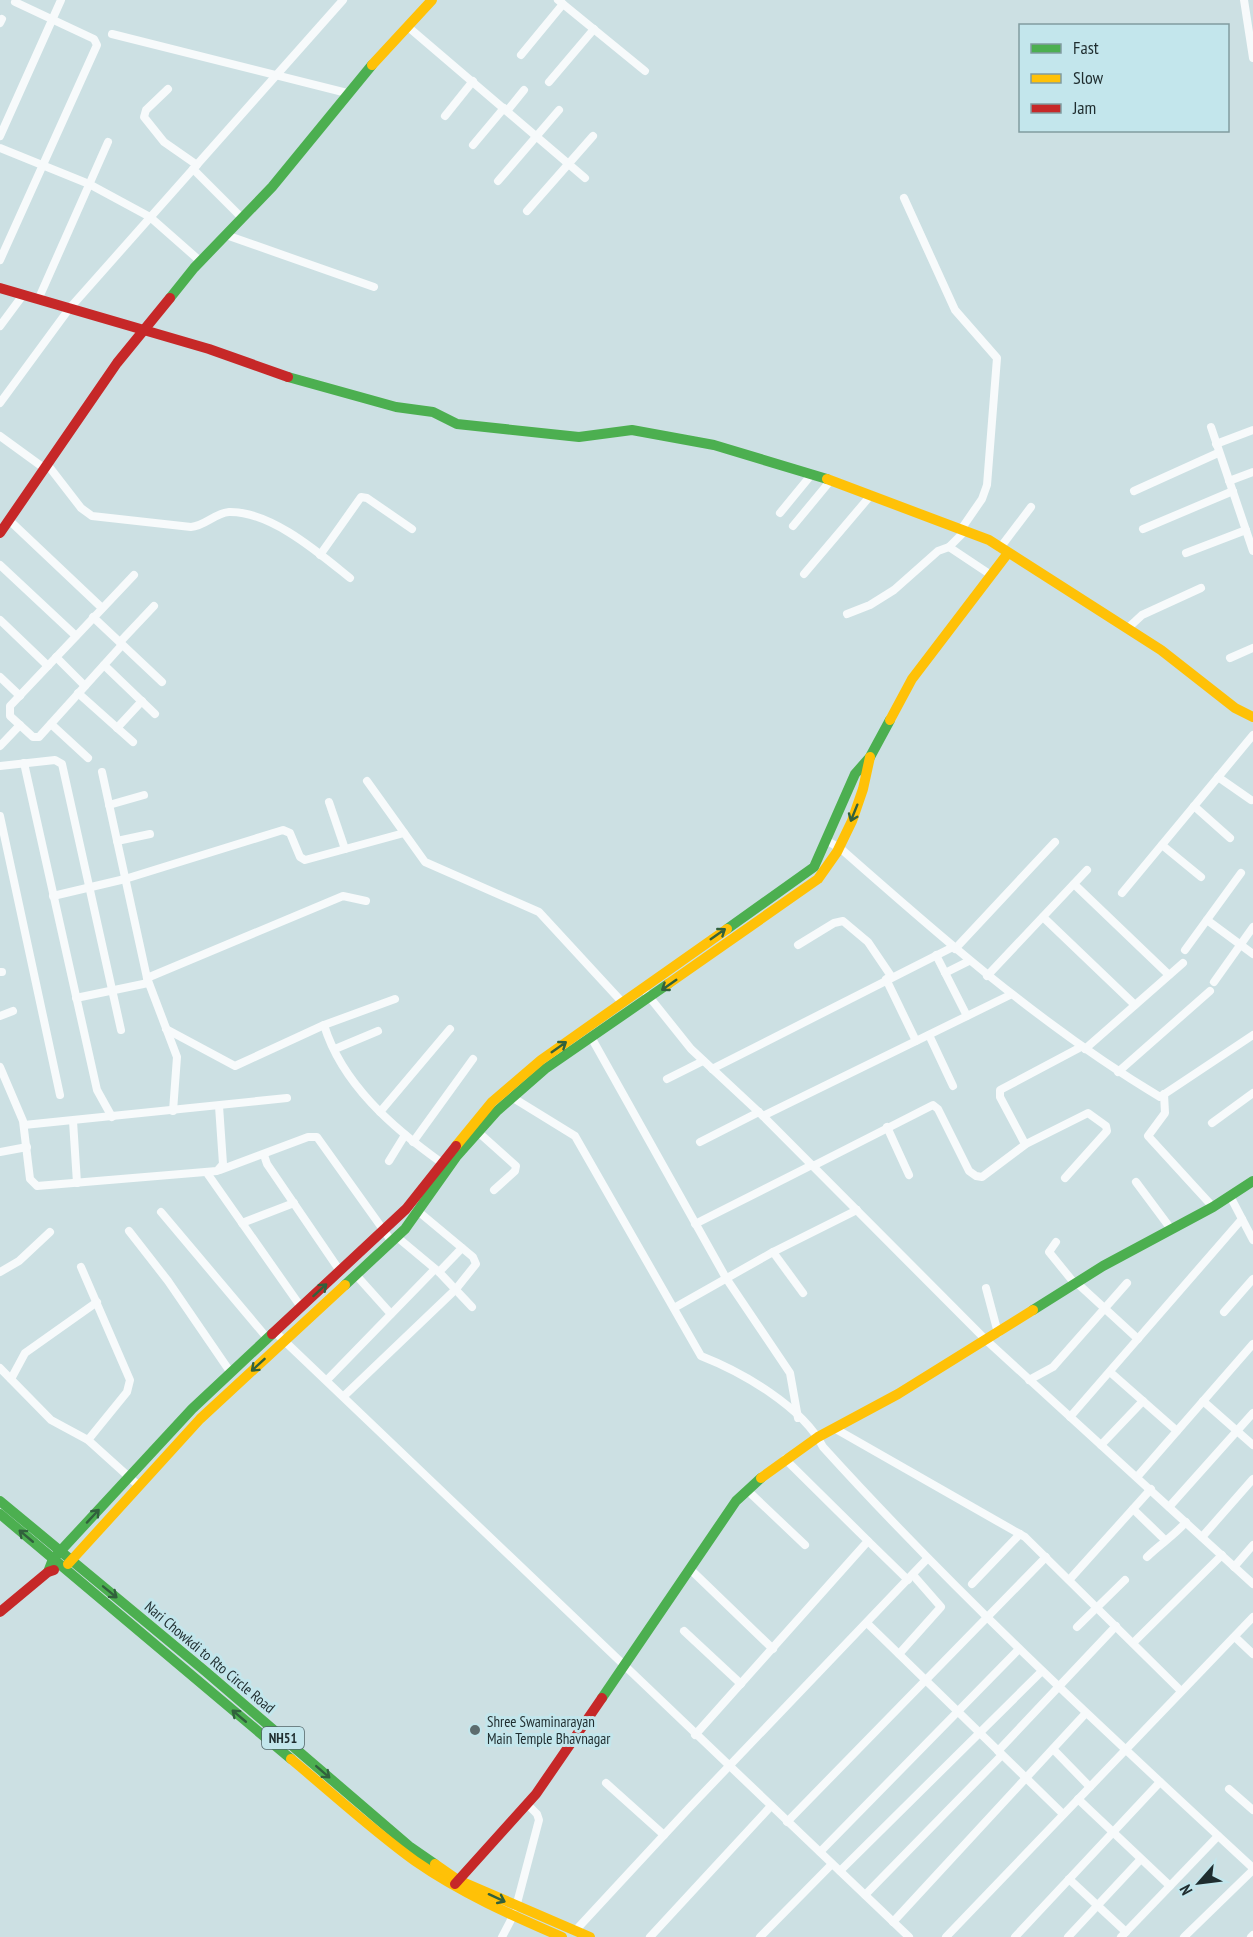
<svg xmlns="http://www.w3.org/2000/svg" width="1253" height="1937" font-family="'PT Sans Narrow',sans-serif">
	<style>
		.lines { fill: none; stroke-linecap: round; stroke-linejoin: round }
		.street { stroke: #f7fafb; stroke-width: 8 }
		.fast { stroke: #4caf50; stroke-width: 10 }
		.slow { stroke: #ffc107; stroke-width: 10 }
		.jam { stroke: #c62828; stroke-width: 10 }
		.oneway { stroke: #31613c }
		.poi-dot { fill: #5c6c6e; stroke: #c3e6ec; stroke-width: 2 }
		.labels { text-anchor: middle; dominant-baseline: central; stroke-width: 6; stroke-linejoin: round; paint-order: stroke }
		.shield { fill: #c3e6ec; stroke: #506468; stroke-width: 1.5 }
		.shield-label { font-size: 14px; font-weight: bold; fill: #1f2d2f }
		.street-label { font-size: 15px; fill: #1f2d2f; stroke: #c3e6ec }
		.poi-label { font-size: 15px; fill: #1f2d2f; stroke: #c3e6ec; text-anchor: start }
	</style>
	<rect width="100%" height="100%" fill="#cce0e3"/>
	<g class="lines">
		<!-- street -->
		<g class="street">
			<polyline points="558,0 645,71"/>
			<polyline points="1244,0 1253,58"/>
			<polyline points="0,23 2,19"/>
			<polyline points="407,26 585,178"/>
			<polyline points="112,34 347,93"/>
			<polyline points="521,55 563,4"/>
			<polyline points="549,82 594,29"/>
			<polyline points="168,89 146,110 144,117 164,142 197,165"/>
			<polyline points="507,111 524,90"/>
			<polyline points="445,116 473,81"/>
			<polyline points="0,136 61,0"/>
			<polyline points="473,145 504,108"/>
			<polyline points="0,148 89,184 150,217 200,261"/>
			<polyline points="193,169 242,218"/>
			<polyline points="498,181 559,110"/>
			<polyline points="904,198 955,310 997,358 987,485 982,499 962,528"/>
			<polyline points="527,211 593,136"/>
			<polyline points="226,235 374,287"/>
			<polyline points="0,260 97,45 94,39 15,2"/>
			<polyline points="38,300 108,142"/>
			<polyline points="0,326 23,295"/>
			<polyline points="0,403 69,309 343,0"/>
			<polyline points="1211,427 1253,551"/>
			<polyline points="0,436 44,468"/>
			<polyline points="1216,444 1253,430"/>
			<path d="M47 464 81 508 92 516 191 527C205 526 215 513 229 512 271 511 319 553 350 578"/>
			<polyline points="1229,481 1253,472"/>
			<polyline points="1134,491 1218,453"/>
			<polyline points="780,513 812,474"/>
			<polyline points="10,521 102,608"/>
			<polyline points="793,526 831,480"/>
			<polyline points="1143,529 1233,491"/>
			<polyline points="949,547 991,575"/>
			<polyline points="1000,548 1031,507"/>
			<polyline points="1186,553 1246,530"/>
			<polyline points="320,555 361,497 367,498 412,529"/>
			<polyline points="0,565 76,636"/>
			<polyline points="804,574 871,495"/>
			<polyline points="847,614 870,605 894,590 938,551 949,547 966,530"/>
			<polyline points="93,617 162,682"/>
			<polyline points="0,620 48,666"/>
			<polyline points="1128,628 1142,615 1201,588"/>
			<polyline points="120,642 154,606"/>
			<polyline points="122,645 39,737 33,737 10,716 10,706 134,575"/>
			<polyline points="56,657 85,686"/>
			<polyline points="1230,658 1253,648"/>
			<polyline points="104,665 155,714"/>
			<polyline points="0,677 20,696"/>
			<polyline points="78,693 133,742"/>
			<polyline points="51,724 88,758"/>
			<polyline points="117,728 142,701"/>
			<polyline points="0,746 20,725"/>
			<polyline points="24,763 97,1090 112,1117"/>
			<polyline points="0,766 55,760 62,764 121,1030"/>
			<polyline points="102,772 147,978 177,1057 173,1111"/>
			<polyline points="1218,777 1251,800"/>
			<polyline points="367,781 425,862 539,912 622,1002"/>
			<polyline points="329,802 345,849"/>
			<polyline points="109,805 144,795"/>
			<polyline points="1194,806 1230,838"/>
			<polyline points="0,816 60,1095"/>
			<polyline points="117,841 150,834"/>
			<path d="M827 841 840 848C942 938 1043 1027 1160 1097L1253 1035"/>
			<polyline points="1162,845 1201,877"/>
			<polyline points="1074,884 1169,975"/>
			<polyline points="1122,893 1253,735"/>
			<polyline points="53,896 125,879 283,830 290,833 300,857 305,860 404,833"/>
			<polyline points="1043,917 1135,1005"/>
			<polyline points="1207,920 1253,954"/>
			<polyline points="798,945 834,923 843,921 868,942 891,976"/>
			<polyline points="955,949 1055,842"/>
			<polyline points="1185,950 1241,873"/>
			<polyline points="936,955 967,1016"/>
			<polyline points="0,972 2,972"/>
			<polyline points="945,973 969,961"/>
			<polyline points="987,976 1087,870"/>
			<polyline points="147,978 343,896 366,901"/>
			<polyline points="886,979 916,1041"/>
			<polyline points="1214,982 1253,927"/>
			<polyline points="647,994 691,1049 763,1116 986,1340 1253,1584"/>
			<polyline points="76,998 148,983"/>
			<polyline points="0,1016 13,1011"/>
			<path d="M324 1025C342 1084 393 1128 442 1163"/>
			<polyline points="166,1029 235,1066 324,1025 395,999"/>
			<polyline points="929,1035 953,1086"/>
			<polyline points="591,1037 726,1278 790,1373 798,1418"/>
			<polyline points="335,1049 378,1031"/>
			<polyline points="1085,1049 1183,963"/>
			<polyline points="0,1067 23,1121 30,1179 37,1186 217,1171 223,1164 219,1106"/>
			<polyline points="712,1069 953,947"/>
			<polyline points="1118,1072 1210,991"/>
			<polyline points="667,1079 703,1061"/>
			<polyline points="1164,1094 1165,1113 1148,1136 1213,1207"/>
			<path d="M510 1096 575 1136 701 1356C742 1372 803 1407 823 1447 958 1596 1106 1732 1253 1868"/>
			<polyline points="380,1112 450,1029"/>
			<polyline points="763,1116 1010,995"/>
			<polyline points="73,1121 77,1183"/>
			<polyline points="1212,1123 1253,1093"/>
			<polyline points="24,1125 287,1098"/>
			<polyline points="887,1127 909,1175"/>
			<polyline points="478,1132 516,1166 515,1171 494,1190"/>
			<polyline points="413,1142 473,1059"/>
			<polyline points="700,1142 759,1112"/>
			<polyline points="1025,1144 1000,1097 1000,1090 1081,1047"/>
			<polyline points="0,1152 27,1147"/>
			<polyline points="264,1155 267,1164 340,1271"/>
			<polyline points="389,1161 405,1135"/>
			<polyline points="813,1166 933,1105 938,1109 969,1171 976,1176 982,1177 1026,1144 1088,1113 1106,1126 1107,1131 1065,1178"/>
			<polyline points="220,1170 308,1137 317,1137 392,1242"/>
			<polyline points="207,1173 301,1307"/>
			<polyline points="1136,1182 1171,1229"/>
			<polyline points="1230,1196 1253,1240"/>
			<polyline points="161,1212 268,1339"/>
			<polyline points="242,1223 294,1203"/>
			<polyline points="695,1224 812,1165"/>
			<polyline points="129,1231 168,1281 231,1373"/>
			<polyline points="397,1237 439,1272 472,1307"/>
			<polyline points="1056,1242 1049,1252 1075,1284"/>
			<polyline points="773,1252 803,1293"/>
			<polyline points="81,1267 130,1380 127,1392 88,1440"/>
			<polyline points="0,1272 19,1261 50,1232"/>
			<polyline points="439,1272 462,1248"/>
			<polyline points="356,1275 391,1314"/>
			<polyline points="1077,1283 1138,1339"/>
			<polyline points="986,1288 998,1333"/>
			<polyline points="674,1308 773,1252 857,1210"/>
			<polyline points="1224,1312 1253,1279"/>
			<polyline points="275,1332 909,1937"/>
			<polyline points="0,1368 51,1420 88,1440 139,1486"/>
			<polyline points="1110,1372 1177,1431"/>
			<polyline points="11,1379 25,1353 97,1302"/>
			<polyline points="327,1380 435,1269"/>
			<polyline points="1029,1380 1053,1367 1127,1283"/>
			<polyline points="344,1396 456,1289 476,1264 473,1257 419,1212"/>
			<polyline points="1203,1401 1253,1445"/>
			<polyline points="1070,1417 1242,1219"/>
			<polyline points="834,1428 1025,1537 1181,1691"/>
			<polyline points="1101,1445 1143,1401"/>
			<polyline points="1137,1477 1253,1344"/>
			<polyline points="747,1490 805,1545"/>
			<polyline points="1169,1507 1253,1413"/>
			<polyline points="1133,1509 1165,1540"/>
			<polyline points="1202,1537 1253,1479"/>
			<polyline points="868,1541 908,1580"/>
			<path d="M1147 1557C1160 1544 1174 1536 1186 1522"/>
			<polyline points="1234,1567 1253,1545"/>
			<polyline points="691,1570 773,1649"/>
			<polyline points="1070,1579 1151,1489"/>
			<polyline points="972,1584 1020,1534"/>
			<polyline points="868,1624 1063,1814"/>
			<polyline points="1077,1627 1125,1580"/>
			<polyline points="684,1631 741,1684"/>
			<polyline points="1235,1637 1253,1654"/>
			<polyline points="1133,1643 1222,1555"/>
			<polyline points="899,1654 941,1607 913,1575"/>
			<polyline points="695,1735 868,1541 785,1459"/>
			<polyline points="1053,1749 1090,1787"/>
			<polyline points="998,1751 1116,1626"/>
			<polyline points="606,1783 664,1835"/>
			<polyline points="1229,1789 1253,1810"/>
			<polyline points="1078,1799 1170,1886"/>
			<polyline points="787,1822 1046,1557"/>
			<polyline points="820,1852 1019,1649"/>
			<polyline points="840,1871 1042,1671"/>
			<polyline points="1069,1879 1126,1932"/>
			<polyline points="865,1895 1002,1755"/>
			<polyline points="516,1907 539,1820 537,1814 527,1804"/>
			<polyline points="893,1922 1085,1714"/>
			<polyline points="575,1931 689,1808 927,1559"/>
			<polyline points="502,1937 513,1916"/>
			<polyline points="650,1937 771,1806"/>
			<polyline points="760,1937 832,1864"/>
			<polyline points="946,1937 1253,1617"/>
			<polyline points="1015,1937 1160,1782"/>
			<polyline points="1068,1937 1140,1860"/>
			<polyline points="1121,1937 1218,1836"/>
			<polyline points="1184,1937 1253,1870"/>
			<polyline points="1251,1937 1253,1935"/>
		</g>
		<!-- fast -->
		<g class="fast">
			<polyline points="170,298 194,268 272,187 372,65"/>
			<polyline points="288,377 396,407 433,412 457,424 579,437 632,430 714,445 827,479"/>
			<polyline points="727,929 814,867 855,774 870,757 890,720"/>
			<polyline points="345,1285 405,1229 456,1157 497,1111 545,1069 668,984"/>
			<polyline points="1033,1310 1103,1266 1213,1207 1253,1181"/>
			<polyline points="0,1501 205,1671 409,1846 435,1864"/>
			<polyline points="0,1514 291,1759"/>
			<polyline points="48,1572 53,1559 192,1409 272,1334"/>
			<polyline points="602,1698 736,1501 761,1478"/>
		</g>
		<!-- slow -->
		<g class="slow">
			<polyline points="372,65 432,0"/>
			<polyline points="827,479 989,540 1161,650 1235,708 1253,717"/>
			<polyline points="890,720 912,679 1008,553"/>
			<polyline points="668,984 818,879 837,852 852,821 863,789 870,757"/>
			<polyline points="456,1146 492,1102 541,1060 727,929"/>
			<polyline points="761,1478 818,1437 898,1394 1033,1310"/>
			<polyline points="68,1564 200,1419 345,1285"/>
			<path d="M291 1759C332 1793 372 1830 415 1861 461 1893 511 1915 562 1937"/>
			<polyline points="435,1864 458,1880 590,1937"/>
		</g>
		<!-- jam -->
		<g class="jam">
			<polyline points="0,288 209,349 288,377"/>
			<polyline points="0,533 117,363 170,298"/>
			<polyline points="272,1334 406,1209 456,1146"/>
			<polyline points="0,1612 48,1572 54,1570"/>
			<polyline points="455,1884 536,1794 602,1698"/>
		</g>
	</g>
	<!-- one-way arrows -->
	<defs><path id="oneway-shaft" d="M-6 0H5M1.5-3L5.5 0L1.5 3" fill="none" stroke-width="1.6" stroke-linecap="round" stroke-linejoin="round" transform="scale(1.5)"/></defs>
	<g class="oneway">
		<use href="#oneway-shaft" transform="translate(854 813) rotate(112)"/>
		<use href="#oneway-shaft" transform="translate(718 934) rotate(-35)"/>
		<use href="#oneway-shaft" transform="translate(669 985) rotate(145)"/>
		<use href="#oneway-shaft" transform="translate(559 1047) rotate(-35)"/>
		<use href="#oneway-shaft" transform="translate(320 1290) rotate(-42)"/>
		<use href="#oneway-shaft" transform="translate(258 1365) rotate(137)"/>
		<use href="#oneway-shaft" transform="translate(93 1516) rotate(-47)"/>
		<use href="#oneway-shaft" transform="translate(26 1536) rotate(-140)"/>
		<use href="#oneway-shaft" transform="translate(110 1592) rotate(39)"/>
		<use href="#oneway-shaft" transform="translate(239 1716) rotate(-140)"/>
		<use href="#oneway-shaft" transform="translate(323 1772) rotate(41)"/>
		<use href="#oneway-shaft" transform="translate(497 1898) rotate(25)"/>
	</g>
	<!-- markers -->
	<circle class="poi-dot" cx="475" cy="1730" r="6"/>
	<g class="labels">
		<!-- shield labels -->
		<rect class="shield" x="262" y="1727" width="42" height="22" rx="4.5"/>
		<g class="shield-label">
			<text x="283" y="1738">NH51</text>
		</g>
		<!-- street labels -->
		<g class="street-label">
			<text transform="translate(210 1657) rotate(40)">Nari Chowkdi to Rto Circle Road</text>
		</g>
		<!-- poi labels -->
		<g class="poi-label">
			<text x="487" y="1721">Shree Swaminarayan<tspan x="487" dy="17">Main Temple Bhavnagar</tspan></text>
		</g>
	</g>
	<!-- legend -->
	<rect x="1019" y="24" width="210" height="108" fill="#c3e6ec" stroke="#819ca0" stroke-width="1.5"/>
	<rect x="1031" y="44" width="30" height="9" fill="#4caf50" stroke="#819ca0" stroke-width="1.5"/>
	<text x="1073" y="54" font-size="18" fill="#1f2d2f">Fast</text>
	<rect x="1031" y="74" width="30" height="9" fill="#ffc107" stroke="#819ca0" stroke-width="1.5"/>
	<text x="1073" y="84" font-size="18" fill="#1f2d2f">Slow</text>
	<rect x="1031" y="104" width="30" height="9" fill="#c62828" stroke="#819ca0" stroke-width="1.5"/>
	<text x="1073" y="114" font-size="18" fill="#1f2d2f">Jam</text>
	<!-- north arrow -->
	<g transform="translate(1199 1883) rotate(242)" stroke="#c3e6ec" stroke-width="4.5" paint-order="stroke">
	<path d="M0-4.5L10 22L0 15L-10 22Z" fill="#1f2d2f"/>
	<text y="-9" font-size="16" font-weight="bold" text-anchor="middle" fill="#1f2d2f">N</text>
	</g>
</svg>
